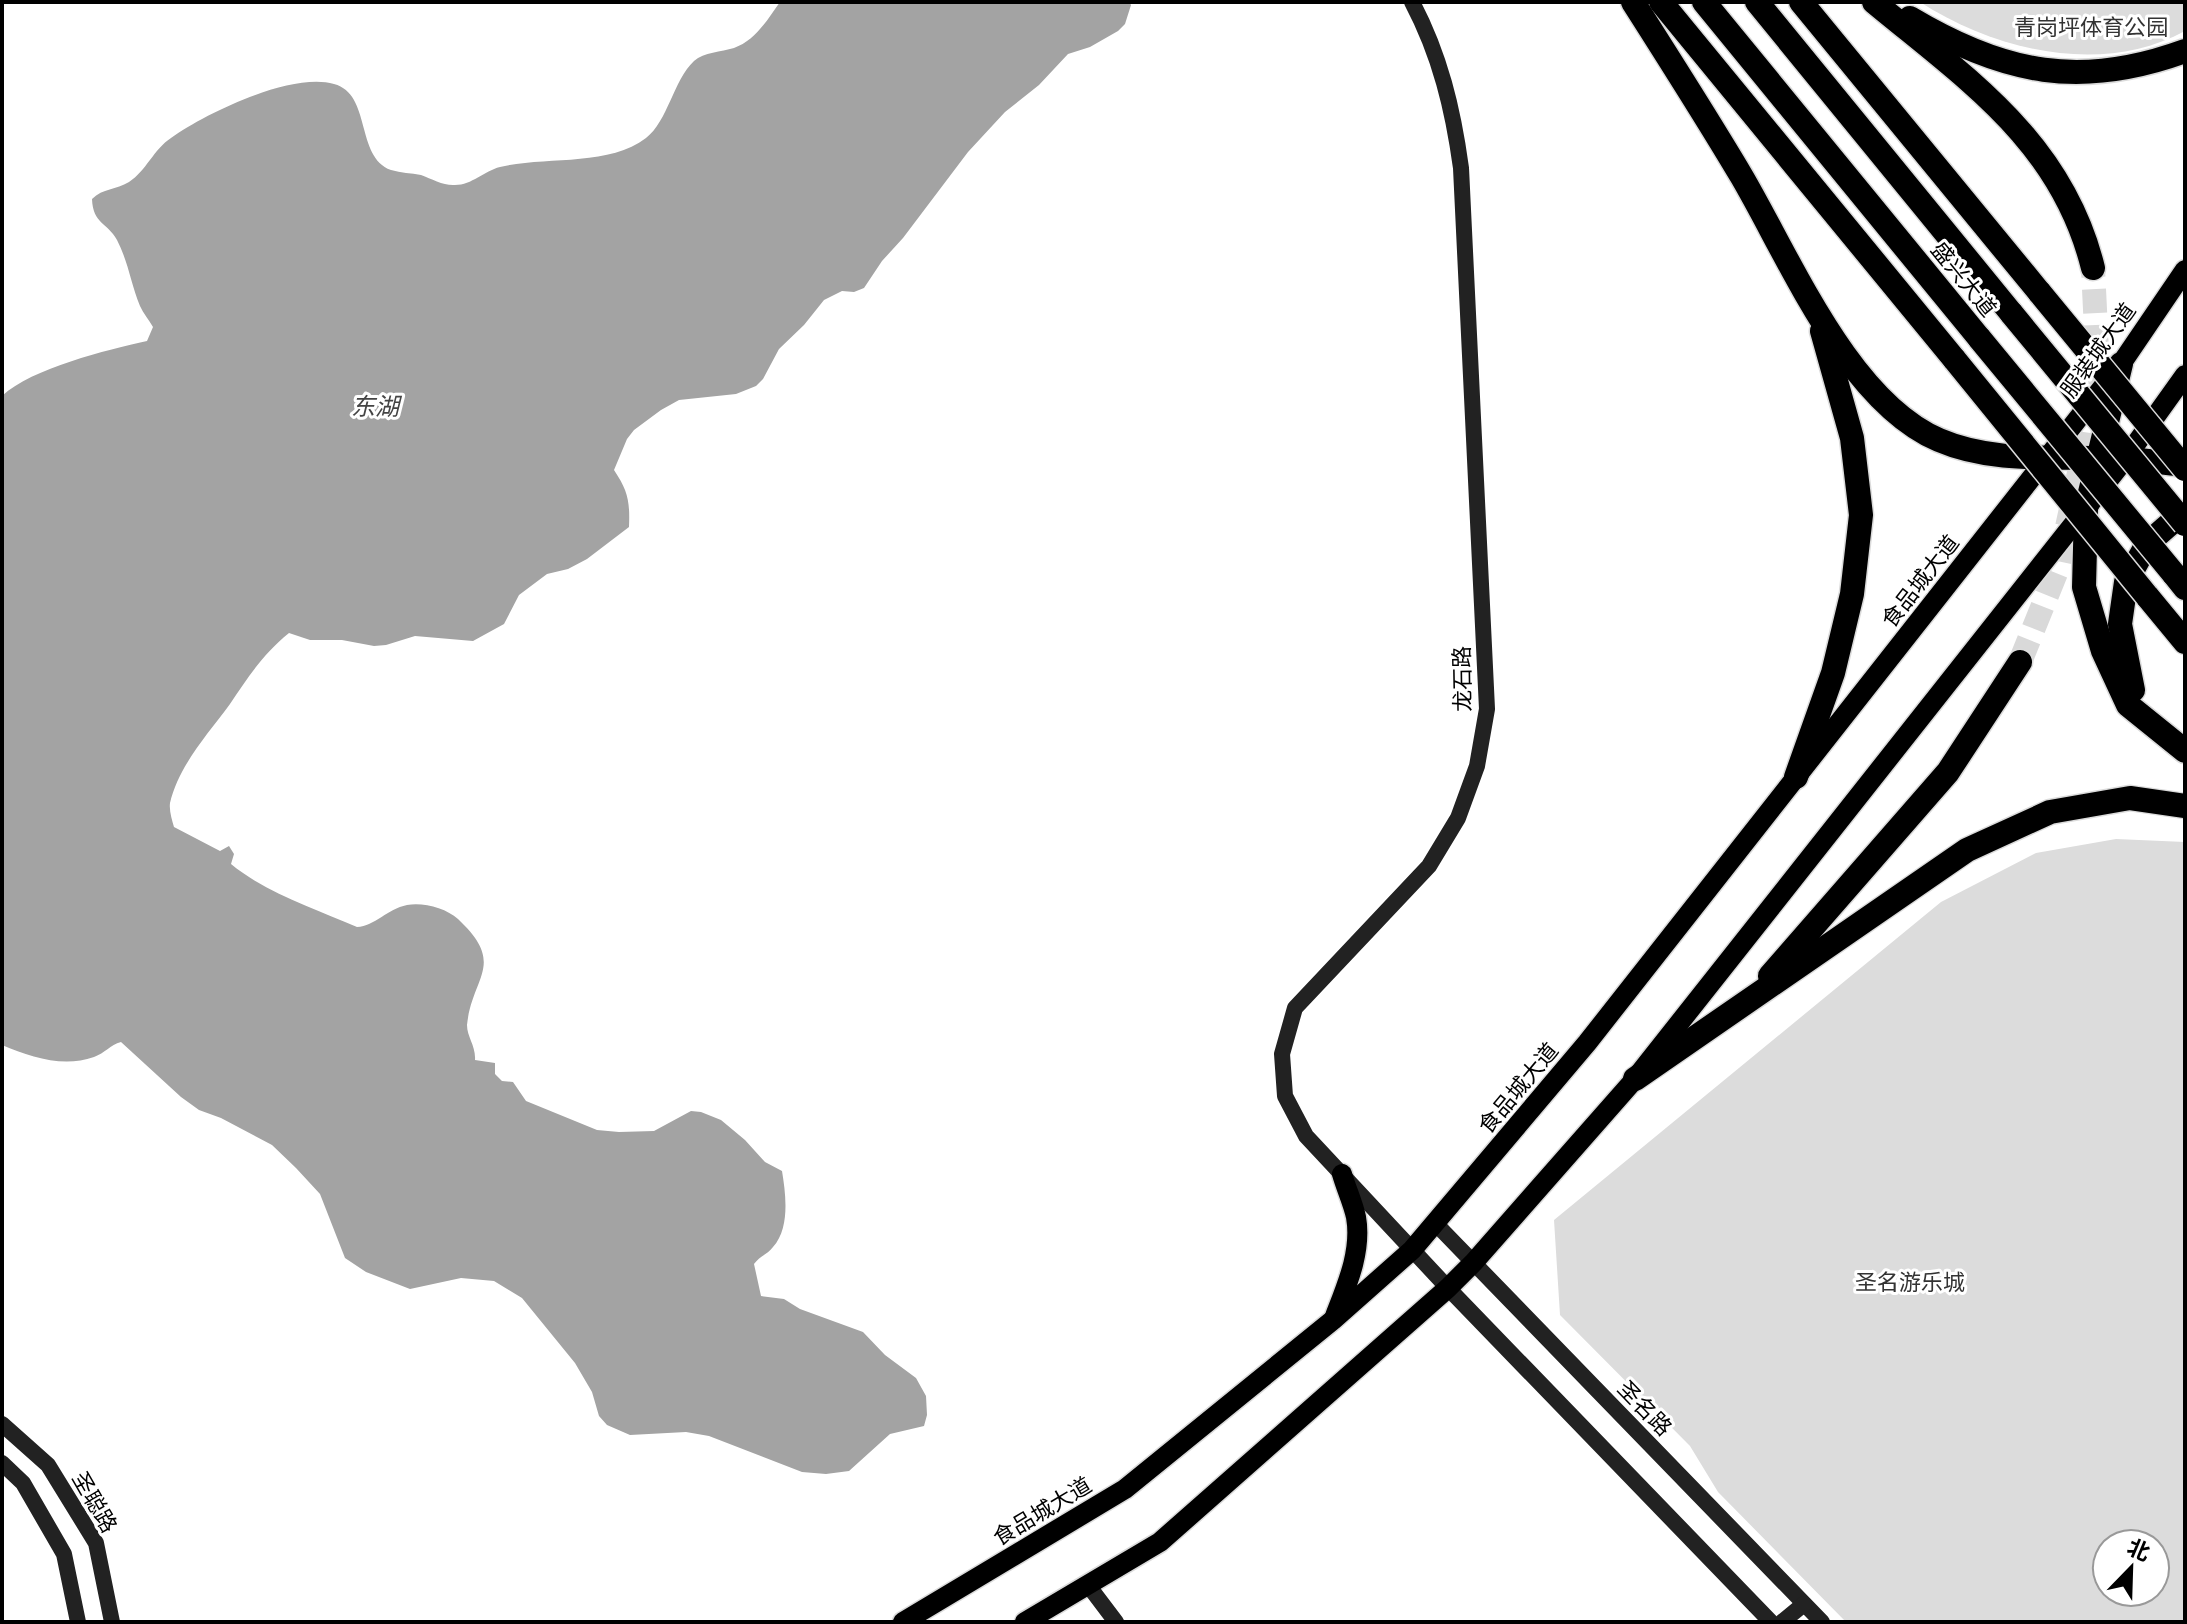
<svg xmlns="http://www.w3.org/2000/svg" width="2187" height="1624" font-family="Quicksand,'Noto Sans SC',sans-serif">
	<style>
		.green { fill: #dcdcdc; fill-rule: evenodd }
		.water { fill: #a3a3a3 }
		.lines { fill: none; stroke-linecap: round; stroke-linejoin: round }
		.highway-tunnel { stroke: #d9d9d9; stroke-width: 24; stroke-dasharray: 24 12; stroke-linecap: butt }
		.primary-casing { stroke: #dbdbdb; stroke-width: 23 }
		.highway-casing { stroke: #dbdbdb; stroke-width: 27 }
		.secondary { stroke: #222; stroke-width: 16 }
		.primary { stroke: #000; stroke-width: 20 }
		.highway { stroke: #000; stroke-width: 24 }
		.highway-bridge-casing { stroke: #dbdbdb; stroke-width: 27; stroke-linecap: butt }
		.highway-bridge { stroke: #000; stroke-width: 24 }
		.labels { text-anchor: middle; dominant-baseline: central; stroke-width: 6; stroke-linejoin: round; paint-order: stroke }
		.park-label { font-size: 22px; fill: #333; stroke: #fff }
		.street-label { font-size: 22px; fill: #000; stroke: #fff }
		.water-label { font-size: 24px; font-style: italic; fill: #444; stroke: #fff }
	</style>
	<rect width="100%" height="100%" fill="#fff"/>
	<!-- green -->
	<g class="green">
		<path d="M1920 2H2185V31C2102 76 1996 51 1920 2Z"/>
		<path d="M2116 839 2185 842V1622H1846L1718 1492 1690 1446 1560 1315 1554 1220 1941 902 2036 853ZM2107 1544H2155V1592H2107Z"/>
	</g>
	<!-- water -->
	<path class="water" d="M780 2H1129L1131 5 1125 24 1118 31 1090 47 1068 54 1039 85 1005 112 968 152 903 238 882 261 864 288 854 292 842 291 824 300 804 325 779 349 763 379 756 386 736 394 679 400 661 410 634 430 627 439 614 470C628 491 630 501 629 527L587 559 568 569 547 574 519 595 504 624 473 641 415 636 386 645 374 646 342 640H310L289 633C263 654 248 677 230 704 208 734 179 765 170 803 169 811 172 820 174 827L220 851 229 846 234 854 231 864C266 893 316 909 357 927 375 926 387 909 407 905 423 902 446 908 458 919 507 965 472 976 467 1025 467 1037 476 1046 475 1060L495 1063V1074L502 1081 513 1082 526 1101 597 1130 619 1132 654 1131 691 1111 701 1112 721 1120 745 1140 765 1162 782 1171C786 1195 790 1228 773 1247 768 1254 760 1256 754 1264L761 1296 784 1299 800 1309 863 1332 885 1355 916 1378 926 1396 927 1415 924 1426 890 1434 849 1471 826 1474 802 1472 709 1436 686 1432 630 1435 607 1425 599 1416 592 1392 575 1363 522 1298 494 1281 461 1278 410 1289 366 1272 345 1258 320 1194 296 1168 272 1145 221 1118 199 1110 181 1097 121 1042C110 1045 105 1053 94 1057 63 1068 31 1057 2 1045V396C32 368 107 350 147 341L153 327C149 320 143 313 140 306 131 284 128 261 117 240 107 222 93 224 92 199 103 188 116 190 129 182 146 171 154 149 171 138 206 113 291 72 334 84 372 94 355 157 391 170 401 173 411 173 421 175 432 179 444 186 455 185 472 185 484 171 500 167 545 156 608 167 646 138 668 121 673 81 694 61 704 52 721 52 734 48 755 41 768 19 780 2Z"/>
	<g class="lines">
		<!-- highway-tunnel -->
		<polyline class="highway-tunnel" points="2020,662 2058,568 2080,468 2097,351 2093,268"/>
		<defs>
			<g id="primary">
				<path d="M1335 1316C1347 1285 1362 1251 1356 1217 1353 1203 1346 1188 1342 1174"/>
				<polyline points="903,1622 1125,1489 1333,1320 1412,1250 1587,1043 2121,364 2185,270"/>
				<polyline points="1025,1622 1160,1542 1448,1288 1474,1262 1635,1079 2125,459 2185,375"/>
			</g>
			<g id="highway">
				<path d="M1633 2C1670 60 1707 118 1742 177 1790 259 1848 401 1939 440 1997 465 2063 455 2125 459 2145 460 2165 463 2185 465"/>
				<polyline points="1661,2 1955,360"/>
				<polyline points="1704,2 1980,339"/>
				<polyline points="1757,2 2012,314"/>
				<polyline points="1801,2 2040,293"/>
				<path d="M1874 2C1968 80 2062 142 2093 268"/>
				<path d="M1910 18C2004 74 2081 89 2185 51"/>
				<polyline points="2121,364 2086,509 2084,587 2103,651 2128,705 2185,751"/>
				<polyline points="2173,573 2185,588"/>
				<polyline points="2147,596 2185,642"/>
				<polyline points="2133,690 2120,624 2126,582 2147,544 2179,516 2185,513"/>
				<polyline points="1796,777 1833,673 1852,594 1861,515 1852,438 1822,331"/>
				<polyline points="1770,976 1948,772 2020,662"/>
				<polyline points="1635,1079 1967,850 2050,812 2130,798 2185,806"/>
			</g>
		</defs>
		<!-- primary casing -->
		<use href="#primary" class="primary-casing"/>
		<!-- highway casing -->
		<use href="#highway" class="highway-casing"/>
		<!-- secondary -->
		<g class="secondary">
			<path d="M1412 2C1440 55 1453 109 1461 168L1487 709 1477 766 1458 818 1429 866 1295 1008 1282 1054 1285 1096 1306 1136 1448 1288 1771 1622"/>
			<polyline points="1436,1224 1822,1622"/>
			<polyline points="2,1424 48,1465 96,1543 112,1622"/>
			<polyline points="2,1463 23,1483 64,1554 78,1622"/>
			<polyline points="1088,1585 1116,1622"/>
			<polyline points="1782,1622 1804,1604"/>
		</g>
		<!-- primary -->
		<use href="#primary" class="primary"/>
		<!-- highway -->
		<use href="#highway" class="highway"/>
		<defs>
			<g id="highway-bridge">
				<polyline points="2040,293 2185,469"/>
				<polyline points="2012,314 2185,524"/>
				<polyline points="1980,339 2173,573"/>
				<polyline points="1955,360 2147,596"/>
			</g>
		</defs>
		<!-- highway-bridge casing -->
		<use href="#highway-bridge" class="highway-bridge-casing"/>
		<!-- highway-bridge -->
		<use href="#highway-bridge" class="highway-bridge"/>
	</g>
	<g class="labels">
		<!-- park labels -->
		<g class="park-label">
			<text x="2091" y="27">青岗坪体育公园</text>
			<text x="1910" y="1282">圣名游乐城</text>
		</g>
		<!-- street labels -->
		<g class="street-label">
			<text transform="translate(1964 279) rotate(51)">盛兴大道</text>
			<text transform="translate(2098 350) rotate(-54)">服装城大道</text>
			<text transform="translate(1920 581) rotate(-52)">食品城大道</text>
			<text transform="translate(1462 679) rotate(-91)">龙石路</text>
			<text transform="translate(1518 1088) rotate(-50)">食品城大道</text>
			<text transform="translate(1645 1408) rotate(46)">圣名路</text>
			<text transform="translate(95 1502) rotate(60)">圣聪路</text>
			<text transform="translate(1042 1511) rotate(-31)">食品城大道</text>
		</g>
		<!-- water labels -->
		<g class="water-label">
			<text x="375" y="406">东湖</text>
		</g>
	</g>
	<!-- border -->
	<rect width="2187" height="1624" fill="none" stroke="#000000" stroke-width="8"/>
	<!-- north arrow -->
	<g transform="translate(2131 1568) rotate(23)"><circle r="38" fill="#ffffff" stroke="#999999" stroke-width="2"/>
	<path d="M0-6L14 30L0 20L-14 30Z" fill="#000000"/>
	<text y="-12" font-size="22" font-weight="bold" text-anchor="middle" fill="#000000">北</text>
	</g>
</svg>
